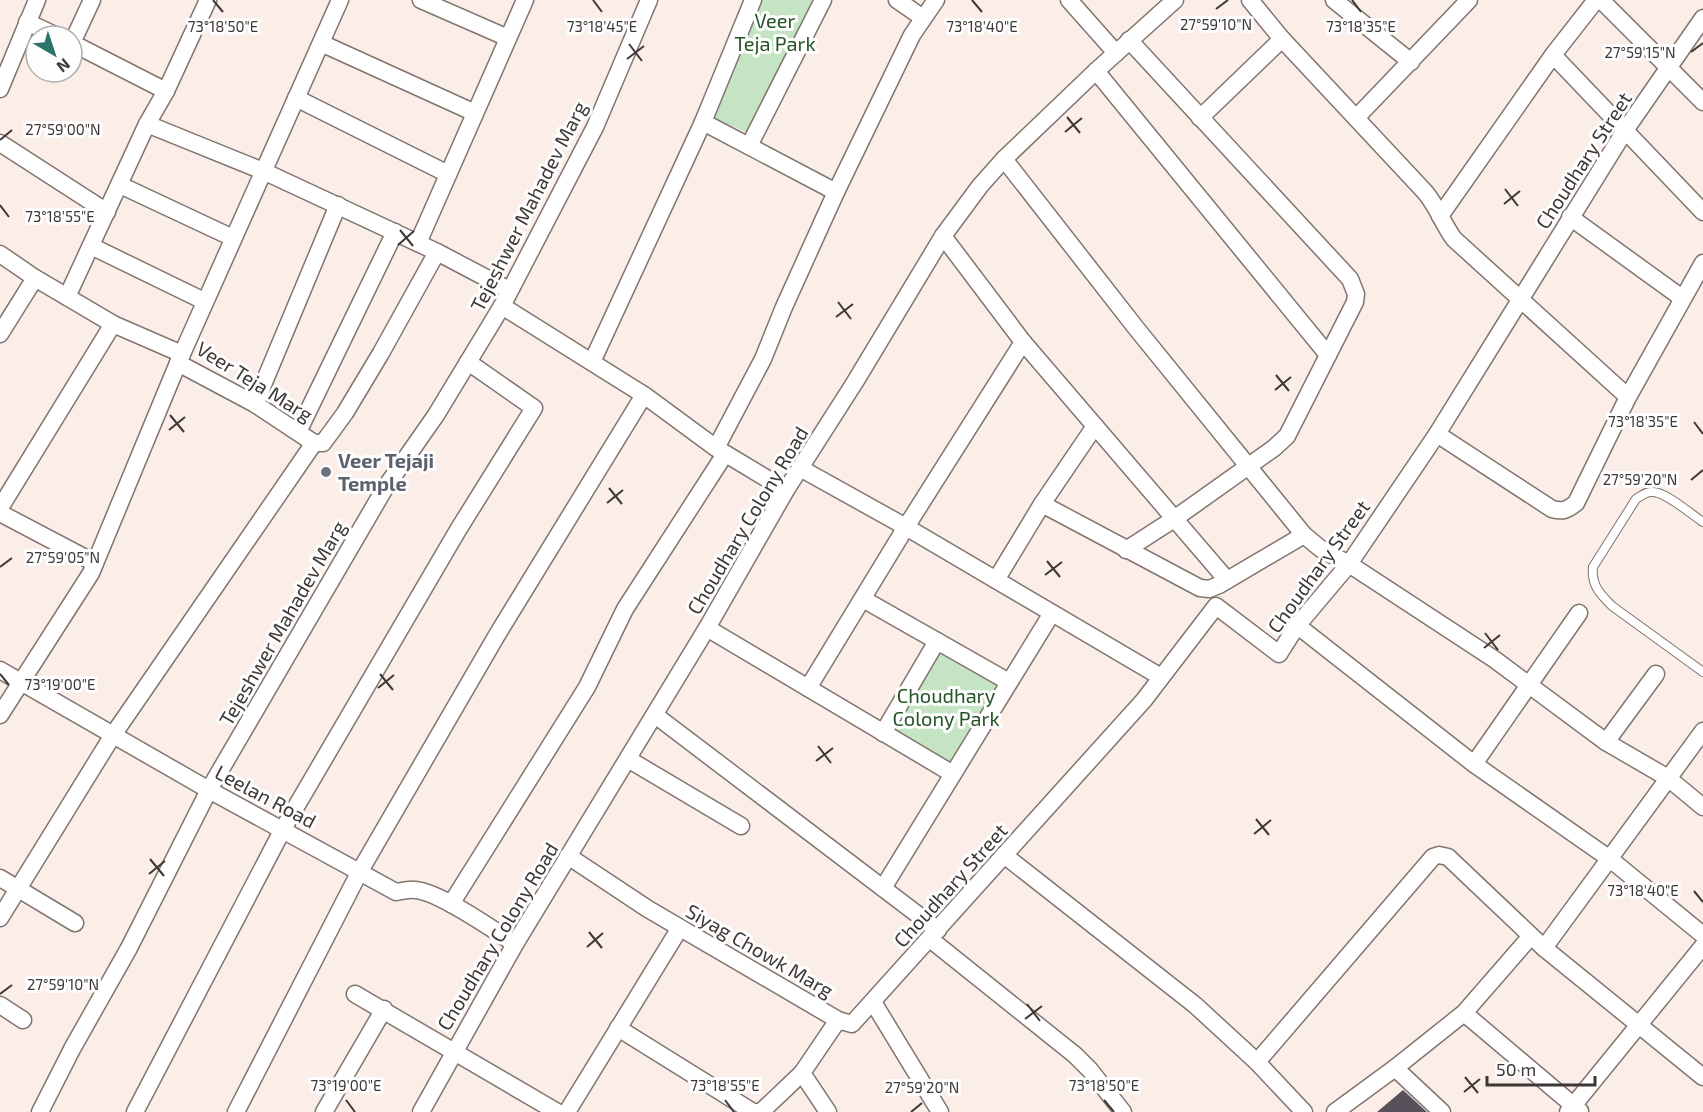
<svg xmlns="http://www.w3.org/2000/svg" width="1703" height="1112" font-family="'Exo 2',sans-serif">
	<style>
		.green { fill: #c5e4c4 }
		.building { fill: #58515b }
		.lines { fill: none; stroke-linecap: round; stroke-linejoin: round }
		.lane-casing { stroke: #81756f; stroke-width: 10 }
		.street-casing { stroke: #81756f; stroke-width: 19 }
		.lane { stroke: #fff; stroke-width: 8 }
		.street { stroke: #fff; stroke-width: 16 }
		.ticks { fill: none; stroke: #3d3835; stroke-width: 2 }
		.worship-dot { fill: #6b7280; stroke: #fefefe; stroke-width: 2 }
		.labels { text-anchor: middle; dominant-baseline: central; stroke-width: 6; stroke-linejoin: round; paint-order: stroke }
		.park-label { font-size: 20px; fill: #245426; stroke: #fefefe }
		.street-label { font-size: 20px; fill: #3d3835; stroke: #fefefe }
		.worship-label { font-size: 20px; font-weight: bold; fill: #5b616d; stroke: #fefefe; text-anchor: start }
		.ticks-label { font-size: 15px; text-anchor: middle; fill: #3d3835; stroke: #fefefe; stroke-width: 6; stroke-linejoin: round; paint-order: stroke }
	</style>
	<rect width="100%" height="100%" fill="#fbede7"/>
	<!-- green -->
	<g class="green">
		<polygon points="762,0 817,0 752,135 711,116"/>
		<polygon points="941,649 1000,682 952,767 888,731"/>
	</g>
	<!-- building -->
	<polygon class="building" points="1403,1090 1427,1112 1377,1112"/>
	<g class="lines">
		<defs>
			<path id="lane" d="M1703 522C1692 515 1666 492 1653 492 1646 491 1641 496 1636 499L1593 567C1591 585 1600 594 1612 606L1703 672"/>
			<g id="street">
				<polyline points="421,0 508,38"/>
				<polyline points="897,0 923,18"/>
				<polyline points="1069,0 1116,53"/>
				<path d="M1250 0 1282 39 1425 192C1437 206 1443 224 1454 239L1628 397"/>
				<polyline points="1334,0 1411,62"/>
				<polyline points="1601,0 1703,102"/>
				<polyline points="27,22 57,36"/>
				<polyline points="72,43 166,91"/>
				<polyline points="72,43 92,0"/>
				<polyline points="321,43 475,113"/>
				<polyline points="1553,55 1703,212"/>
				<polyline points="1096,71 1328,355"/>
				<polyline points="0,89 37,0"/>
				<polyline points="296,98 448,174"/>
				<polyline points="1200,118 1282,39"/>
				<polyline points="1356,118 1469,0"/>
				<polyline points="703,122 836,192"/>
				<polyline points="147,124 263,171 437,252"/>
				<polyline points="0,143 107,212"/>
				<polyline points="749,146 823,0"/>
				<polyline points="1004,159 1136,328 1304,535 1321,549 1349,564 1494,659 1606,742 1668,778 1703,807"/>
				<polyline points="120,185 233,238"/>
				<polyline points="1440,216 1553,55 1596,0"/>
				<polyline points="1570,217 1682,298"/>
				<polyline points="943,236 1023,342 1227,580"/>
				<polyline points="418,243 525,0"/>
				<polyline points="91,246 204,301"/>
				<polyline points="0,254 35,278 113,324 182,354 178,363 255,404 314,443 323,443 345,413 381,353 437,252 509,290"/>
				<polyline points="67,297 147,124 166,91 208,0"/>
				<polyline points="502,306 644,395 716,448 786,490"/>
				<polyline points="0,334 35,278"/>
				<polyline points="182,354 340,0"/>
				<polyline points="592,362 703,122 753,0"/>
				<polyline points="255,404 338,205"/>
				<polyline points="298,432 395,232"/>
				<path d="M1437 434 1552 509C1563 512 1567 510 1576 503L1628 397 1703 263"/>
				<polyline points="716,448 763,359 784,307 836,192 912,35 936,0"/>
				<polyline points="800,468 906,527 1161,677"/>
				<polyline points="1042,504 1200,588 1209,589 1219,585 1304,535"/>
				<polyline points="0,508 113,324"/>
				<polyline points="0,513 95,563"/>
				<polyline points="1126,550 1174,519 1274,448 1287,436 1355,302 1356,294 1350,279 1129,40"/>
				<polyline points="996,580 1042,504 1095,426"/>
				<polyline points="863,599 1009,682"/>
				<polyline points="1296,627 1303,630 1474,764 1610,859 1703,935"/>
				<polyline points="707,628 953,774"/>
				<path d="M0 670 209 790 396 892C402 891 409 889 415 890 438 891 494 930 515 944"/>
				<polyline points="808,688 906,527 1023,342"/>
				<polyline points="0,715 91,573 178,363"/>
				<polyline points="655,715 938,930"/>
				<polyline points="883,733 937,641"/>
				<polyline points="1606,742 1656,674"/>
				<polyline points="628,759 741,826"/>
				<polyline points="1474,764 1579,613"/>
				<polyline points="1004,855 1195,1005 1257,1062 1304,1112"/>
				<polyline points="568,856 648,909 838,1020 802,1073 828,1112"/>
				<polyline points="0,878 75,923"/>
				<polyline points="883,888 1052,613"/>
				<polyline points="451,904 587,687 625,609 725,454"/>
				<polyline points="0,918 113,735 314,443"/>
				<polyline points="930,939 1075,1055 1090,1070 1123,1112"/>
				<polyline points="1544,948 1703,731"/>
				<polyline points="355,994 557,1112"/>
				<polyline points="873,1002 940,1112"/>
				<polyline points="0,1005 23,1020"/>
				<polyline points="1464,1013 1580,1111"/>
				<polyline points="837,1020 852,1024 1144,700 1216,606 1279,654 1296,627 1349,564 1437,434 1626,129 1703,18"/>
				<polyline points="618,1028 753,1112"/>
				<polyline points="1257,1062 1433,857 1439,855 1448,857 1544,948 1703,1077"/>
				<polyline points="1395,1068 1442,1112"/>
				<polyline points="40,1112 72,1049 129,948 210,788 385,488 436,415 502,306 595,127 649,0"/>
				<polyline points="135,1112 283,829 458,530 534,408 468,362"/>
				<polyline points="236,1112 360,871 497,635 644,395"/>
				<polyline points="324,1112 384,1009"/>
				<polyline points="421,1112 515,944 707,628 786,490 855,382 943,236 980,186 1004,159 1096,71 1175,0"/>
				<polyline points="567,1112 678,931"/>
				<polyline points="758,1112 762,1111 802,1073"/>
				<polyline points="1335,1112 1395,1068 1464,1013 1531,936"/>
				<polyline points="1568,1112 1703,946"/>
			</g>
		</defs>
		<!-- lane casing -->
		<use href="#lane" class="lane-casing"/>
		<!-- street casing -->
		<use href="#street" class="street-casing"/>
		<!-- lane -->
		<use href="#lane" class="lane"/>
		<!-- street -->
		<use href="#street" class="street"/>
	</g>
	<!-- ticks -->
	<path class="ticks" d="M213 0 223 12M593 0 602 12M972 0 982 12M1352 0 1361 12M1216 9 1228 0M629 44 642 61M1691 52 1703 43M627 59 644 46M1067 117 1080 133M1065 132 1082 118M0 140 12 130M1505 189 1518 206M1504 204 1520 191M0 205 9 217M400 230 413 246M398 245 414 231M838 302 851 319M836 317 853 304M1276 375 1289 391M1275 390 1291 377M170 415 184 432M1694 422 1703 434M169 430 185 417M1691 480 1703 470M609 488 622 504M607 503 623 490M1047 561 1060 577M0 567 12 558M1045 575 1062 562M1485 633 1498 650M1484 648 1500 635M0 674 9 685M380 674 393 690M378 688 394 675M818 746 831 763M816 761 833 748M1256 819 1269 835M1254 834 1271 820M150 859 164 876M149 874 165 861M1694 891 1703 902M589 932 602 948M587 947 603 933M0 994 12 985M1027 1004 1040 1021M1025 1019 1042 1006M1465 1077 1478 1093M1464 1092 1480 1079M346 1100 355 1112M725 1100 734 1112M1104 1100 1114 1112M911 1112 922 1103"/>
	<!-- markers -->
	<circle class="worship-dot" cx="326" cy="472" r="6"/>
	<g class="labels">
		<!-- park labels -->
		<g class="park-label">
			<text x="775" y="20">Veer<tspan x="775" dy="23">Teja Park</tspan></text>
			<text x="946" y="695">Choudhary<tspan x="946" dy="23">Colony Park</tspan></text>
		</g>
		<!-- street labels -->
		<g class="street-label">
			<text transform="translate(1583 160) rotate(-57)">Choudhary Street</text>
			<text transform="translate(528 206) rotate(-63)">Tejeshwer Mahadev Marg</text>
			<text transform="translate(255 381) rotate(32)">Veer Teja Marg</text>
			<text transform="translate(747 520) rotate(-59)">Choudhary Colony Road</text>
			<text transform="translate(1318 566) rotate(-54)">Choudhary Street</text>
			<text transform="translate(282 623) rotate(-60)">Tejeshwer Mahadev Marg</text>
			<text transform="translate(266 796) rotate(28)">Leelan Road</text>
			<text transform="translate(950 885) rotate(-48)">Choudhary Street</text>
			<text transform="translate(497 936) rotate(-59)">Choudhary Colony Road</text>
			<text transform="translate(760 950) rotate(30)">Siyag Chowk Marg</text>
		</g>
		<!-- worship labels -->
		<g class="worship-label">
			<text x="338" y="460">Veer Tejaji<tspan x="338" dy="23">Temple</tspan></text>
		</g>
	</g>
	<g class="ticks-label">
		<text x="1216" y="30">27°59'10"N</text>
		<text x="602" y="32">73°18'45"E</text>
		<text x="223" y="32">73°18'50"E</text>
		<text x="982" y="32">73°18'40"E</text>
		<text x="1361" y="32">73°18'35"E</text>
		<text x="1640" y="58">27°59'15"N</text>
		<text x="63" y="135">27°59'00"N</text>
		<text x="60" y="222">73°18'55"E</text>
		<text x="1643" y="427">73°18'35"E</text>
		<text x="1640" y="485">27°59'20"N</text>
		<text x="63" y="563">27°59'05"N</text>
		<text x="60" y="690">73°19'00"E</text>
		<text x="1643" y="896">73°18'40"E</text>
		<text x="63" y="990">27°59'10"N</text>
		<text x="346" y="1091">73°19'00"E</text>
		<text x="725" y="1091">73°18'55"E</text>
		<text x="1104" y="1091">73°18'50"E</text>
		<text x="922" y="1093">27°59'20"N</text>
	</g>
	<!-- north arrow -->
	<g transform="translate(54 54) rotate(141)"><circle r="28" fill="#fefefe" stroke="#b1afae" stroke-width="1.5"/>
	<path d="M0-4.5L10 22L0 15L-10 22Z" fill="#2c736b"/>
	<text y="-9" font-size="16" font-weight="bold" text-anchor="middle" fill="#3d3835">N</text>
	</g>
	<!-- scale -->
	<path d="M1487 1076v9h108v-9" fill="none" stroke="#3d3835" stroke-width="3"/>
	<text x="1496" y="1076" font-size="18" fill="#3d3835" stroke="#fefefe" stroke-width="4.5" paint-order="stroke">50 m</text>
</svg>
